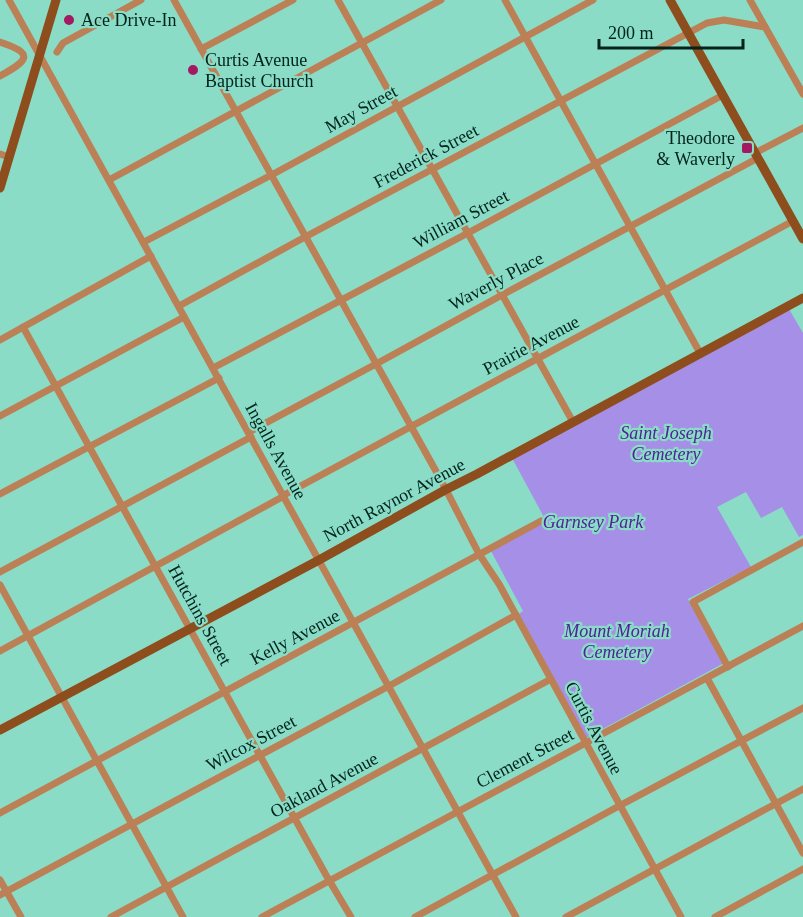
<svg xmlns="http://www.w3.org/2000/svg" width="803" height="917" font-family="'Times New Roman',serif">
	<style>
		.green { fill: #a690e7 }
		.lines { fill: none; stroke-linecap: round; stroke-linejoin: round }
		.minor { stroke: #bc8057; stroke-width: 7 }
		.major { stroke: #8d4d1c; stroke-width: 9 }
		.poi-dot { fill: #a31962; stroke: #8adcc6; stroke-width: 2 }
		.labels { text-anchor: middle; dominant-baseline: central; stroke-width: 4.5; stroke-linejoin: round; paint-order: stroke }
		.poi-label { font-size: 18px; fill: #00231c; stroke: #8adcc6; text-anchor: start }
		.street-label { font-size: 18px; fill: #00231c; stroke: #8adcc6 }
		.park-label { font-size: 18px; font-style: italic; fill: #502297; stroke: #8adcc6 }
	</style>
	<rect width="100%" height="100%" fill="#8adcc6"/>
	<!-- green -->
	<polygon class="green" points="789,309 803,333 803,535 799,537 782,507 761,518 746,492 717,507 751,567 688,599 724,663 586,738 519,614 523,611 491,551 546,521 512,458"/>
	<g class="lines">
		<!-- minor -->
		<g class="minor">
			<polyline points="9,0 516,917"/>
			<polyline points="174,0 442,482 479,554 499,584 681,917"/>
			<polyline points="338,0 573,422"/>
			<polyline points="505,0 700,353"/>
			<polyline points="750,0 803,94"/>
			<path d="M0 42C36 54 27 61 0 76"/>
			<polyline points="201,49 293,0"/>
			<polyline points="57,52 63,43 141,0"/>
			<polyline points="755,153 803,128"/>
			<polyline points="0,154 9,157"/>
			<polyline points="109,180 441,0"/>
			<polyline points="144,242 277,172 593,0"/>
			<polyline points="179,306 305,237 707,23 724,20 765,27"/>
			<polyline points="23,327 326,875 351,917"/>
			<polyline points="0,340 151,256"/>
			<polyline points="213,368 468,233 723,95"/>
			<polyline points="0,416 184,317"/>
			<polyline points="249,432 376,364 502,295 758,158"/>
			<polyline points="0,494 219,378"/>
			<polyline points="284,495 793,221"/>
			<polyline points="0,572 251,437"/>
			<polyline points="0,585 183,917"/>
			<polyline points="0,651 284,496"/>
			<polyline points="728,667 693,602 803,542"/>
			<polyline points="707,678 803,853"/>
			<polyline points="0,813 541,521"/>
			<polyline points="0,880 21,917"/>
			<polyline points="0,895 389,686 516,615"/>
			<polyline points="111,917 551,679"/>
			<polyline points="262,917 803,626"/>
			<polyline points="415,917 619,806 803,708"/>
			<polyline points="566,917 803,789"/>
			<polyline points="715,917 803,869"/>
		</g>
		<!-- major -->
		<g class="major">
			<polyline points="670,0 803,239"/>
			<polyline points="0,188 56,0"/>
			<polyline points="0,730 319,560 445,490 477,474 803,298"/>
		</g>
	</g>
	<!-- markers -->
	<g class="poi-dot">
		<circle cx="69" cy="20" r="6"/>
		<circle cx="193" cy="70" r="6"/>
		<rect x="741" y="142" width="12" height="12" rx="3"/>
	</g>
	<g class="labels">
		<!-- poi labels -->
		<g class="poi-label">
			<text x="81" y="20">Ace Drive-In</text>
			<text x="205" y="60">Curtis Avenue<tspan x="205" dy="21">Baptist Church</tspan></text>
			<text x="735" y="138" text-anchor="end">Theodore<tspan x="735" dy="21">&amp; Waverly</tspan></text>
		</g>
		<!-- street labels -->
		<g class="street-label">
			<text transform="translate(361 109) rotate(-29)">May Street</text>
			<text transform="translate(426 156) rotate(-28)">Frederick Street</text>
			<text transform="translate(461 219) rotate(-28)">William Street</text>
			<text transform="translate(496 281) rotate(-28)">Waverly Place</text>
			<text transform="translate(531 345) rotate(-28)">Prairie Avenue</text>
			<text transform="translate(276 451) rotate(61)">Ingalls Avenue</text>
			<text transform="translate(394 500) rotate(-28)">North Raynor Avenue</text>
			<text transform="translate(200 615) rotate(61)">Hutchins Street</text>
			<text transform="translate(295 637) rotate(-28)">Kelly Avenue</text>
			<text transform="translate(594 728) rotate(62)">Curtis Avenue</text>
			<text transform="translate(251 743) rotate(-28)">Wilcox Street</text>
			<text transform="translate(525 758) rotate(-28)">Clement Street</text>
			<text transform="translate(324 785) rotate(-28)">Oakland Avenue</text>
		</g>
		<!-- park labels -->
		<g class="park-label">
			<text x="666" y="433">Saint Joseph<tspan x="666" dy="21">Cemetery</tspan></text>
			<text x="593" y="522">Garnsey Park</text>
			<text x="617" y="631">Mount Moriah<tspan x="617" dy="21">Cemetery</tspan></text>
		</g>
	</g>
	<!-- scale -->
	<path d="M599 39v9h144v-9" fill="none" stroke="#00231c" stroke-width="3"/>
	<text x="608" y="39" font-size="18" fill="#00231c" stroke="#8adcc6" stroke-width="4.5" paint-order="stroke">200 m</text>
</svg>
